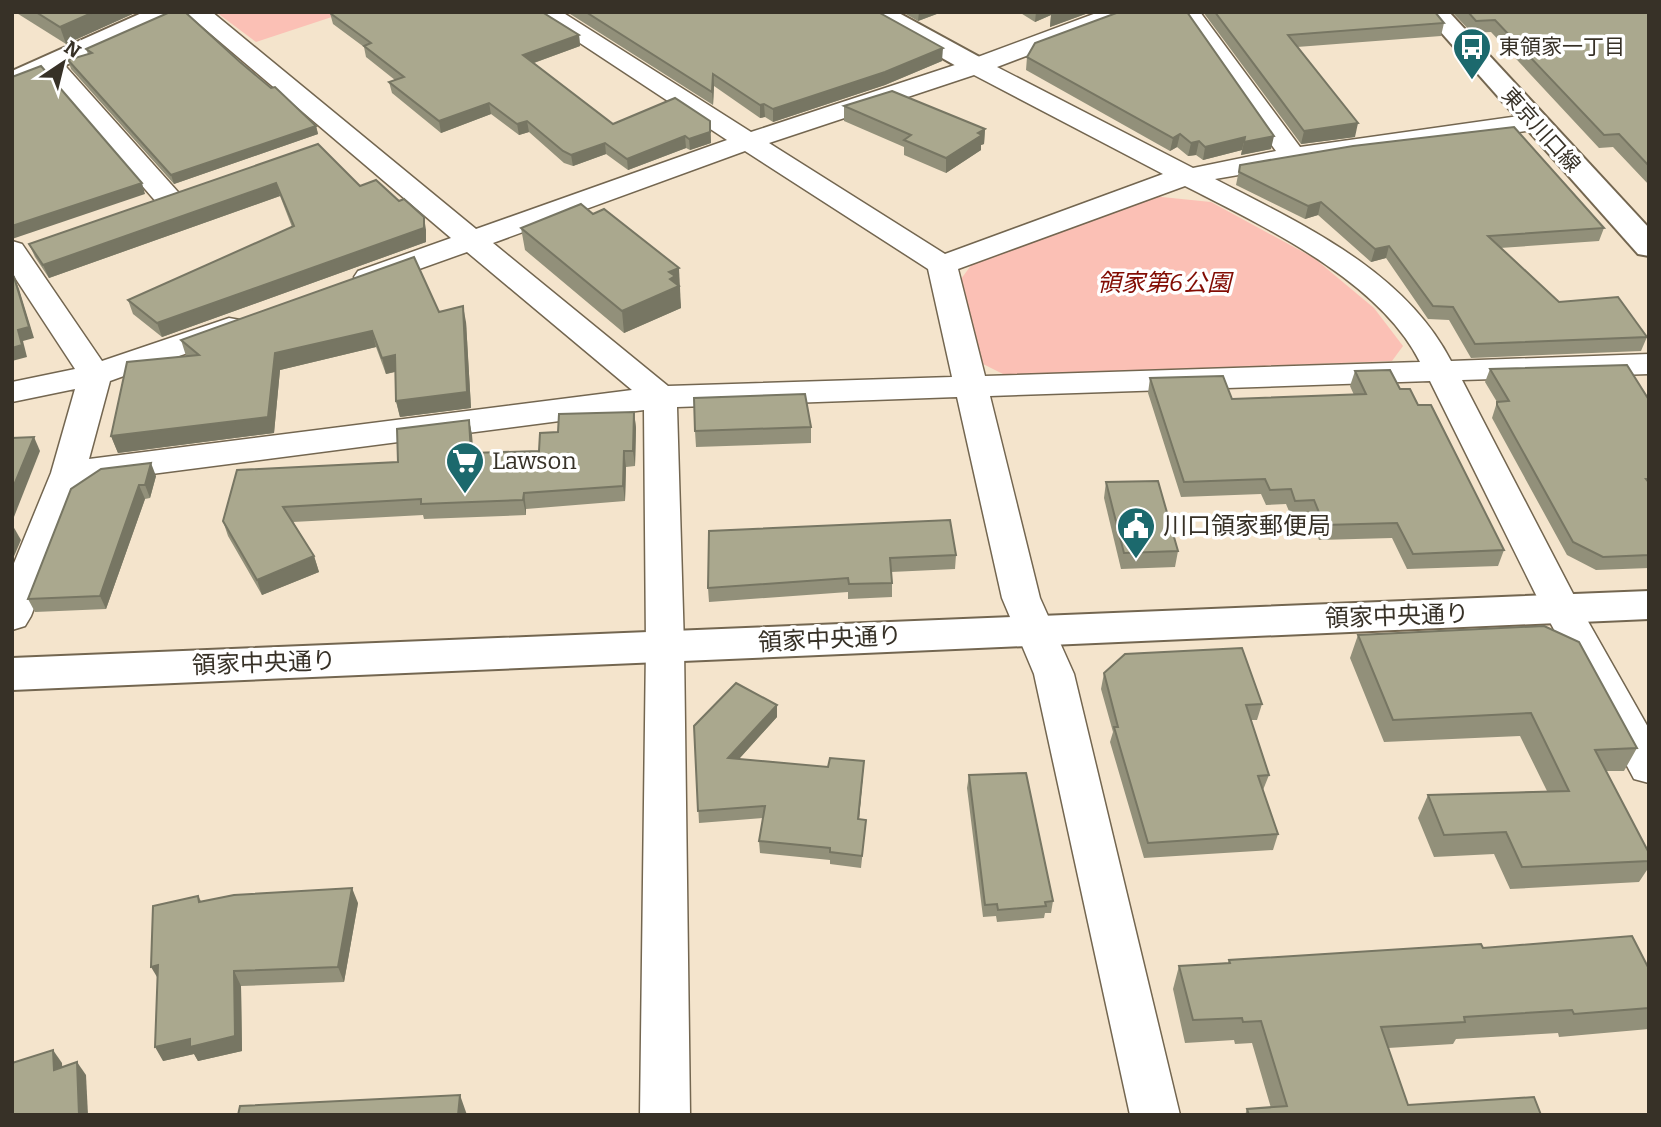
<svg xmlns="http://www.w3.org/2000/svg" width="1661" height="1127" font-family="Bitter,'Noto Sans JP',serif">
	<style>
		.green { fill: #fbc0b5 }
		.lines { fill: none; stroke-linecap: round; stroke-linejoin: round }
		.minor-casing { stroke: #736650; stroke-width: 3 }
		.tertiary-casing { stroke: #736650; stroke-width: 4 }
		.secondary-casing { stroke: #736650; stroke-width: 4 }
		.minor { fill: #fff; fill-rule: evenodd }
		.tertiary { fill: #fff; fill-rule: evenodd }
		.secondary { fill: #fff; fill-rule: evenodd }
		.wall { fill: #92907a }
		.shaded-wall { fill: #777663 }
		.building { fill: #aaa88e; stroke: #777663; stroke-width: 2 }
		.labels { text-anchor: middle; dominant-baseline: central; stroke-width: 7; stroke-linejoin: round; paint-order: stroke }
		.far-poi-label { font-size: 21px; fill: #373127; stroke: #fff; text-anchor: start }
		.far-street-label { font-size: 21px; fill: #373127; stroke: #fff }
		.park-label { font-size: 24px; font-style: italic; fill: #820c03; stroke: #fff }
		.poi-label { font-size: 24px; fill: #373127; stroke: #fff; text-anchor: start }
		.street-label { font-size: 24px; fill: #373127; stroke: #fff }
	</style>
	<rect width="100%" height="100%" fill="#f4e4cc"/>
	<!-- green -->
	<g class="green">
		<polygon points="216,12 347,12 256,42"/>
		<polygon points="1152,196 1211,202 1314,258 1374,308 1403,346 1392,361 1007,376 981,363 961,279 972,264"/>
	</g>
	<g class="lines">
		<defs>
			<g id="minor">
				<path d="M185 12H212L476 229 727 140 533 12H562L751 132 967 61 1099 12H1134L1130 17 997 67 1193 168 1276 151 1176 12H1200L1300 147 1533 114 1542 116 1546 122 1542 128 1533 130 1349 156 1215 179C1301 224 1404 270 1451 361L1649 354V374L1462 380 1581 609 1649 729V783L1634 779 1543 609 1430 381 990 396 1040 598 1074 674 1180 1115H1130L1034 674 1002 598 957 397 677 407 684 646 690 1115H640L646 646 644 410 82 483 31 616 25 626 12 630V568L51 473 75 389 12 402V382L75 369 12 273V241L22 244 102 361 229 318 240 320 245 327 240 334 110 381 89 459 632 390 467 252 380 283 369 286 358 283 354 277 358 271 451 238ZM974 75 1163 174 945 254 769 143ZM745 151 928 269 952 377 668 386 493 243ZM1185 186C1263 226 1379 280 1420 362L985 376 958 269Z"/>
				<polygon points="50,56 59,59 178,192 182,198 178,204 168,206 158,204 41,69 37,64 41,59"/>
			</g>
			<g id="tertiary">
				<polygon points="144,12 177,12 174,17 12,89 12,71"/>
				<polygon points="866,12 897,12 985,60 989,66 985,72 967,72 869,17"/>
				<polygon points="1649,591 1649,619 12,690 12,658"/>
			</g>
			<polygon id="secondary" points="1423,12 1449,12 1649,228 1649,256 1638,254"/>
		</defs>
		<!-- minor casing -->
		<use href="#minor" class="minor-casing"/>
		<!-- tertiary casing -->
		<use href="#tertiary" class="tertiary-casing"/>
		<!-- secondary casing -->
		<use href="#secondary" class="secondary-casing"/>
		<!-- minor -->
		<use href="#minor" class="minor"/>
		<!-- tertiary -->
		<use href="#tertiary" class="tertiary"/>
		<!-- secondary -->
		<use href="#secondary" class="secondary"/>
	</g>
	<!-- wall -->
	<g class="wall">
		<polygon points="15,12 137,12 66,44"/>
		<polygon points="567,12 878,12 942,61 885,85 773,122 765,117 760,118 714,86 713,105"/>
		<polygon points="902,12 942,12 918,21"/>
		<polygon points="1019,12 1091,12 1050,27 1051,15 1035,22"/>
		<polygon points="1203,12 1435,12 1444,23 1441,36 1297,47 1355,137 1301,144"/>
		<polygon points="1452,12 1649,12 1649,185 1613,147 1599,148 1491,32 1472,33"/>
		<polygon points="330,13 579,35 580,46 534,63 613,124 710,121 711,143 690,150 686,148 628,170 606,154 573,166 564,163 529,132 519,135 491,114 441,133 392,93 389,82 395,80 366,57 364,47 333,24"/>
		<polygon points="86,49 240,62 316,126 318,134 174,184 71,69 68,60 88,54"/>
		<polygon points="1027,57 1271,149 1241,155 1242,150 1203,160 1196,155 1188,156 1177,147 1170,151 1026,70"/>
		<polygon points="844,106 985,129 984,144 981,145 981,150 946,173 904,155 904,147 844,121"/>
		<polygon points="318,144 360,186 426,230 426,242 162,337 133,314 128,300 292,227 280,196 49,278 35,257 29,244"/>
		<polygon points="1240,165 1604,228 1599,241 1500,248 1559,302 1647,337 1641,351 1471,358 1449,320 1428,319 1386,258 1371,262 1318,215 1305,219 1236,185"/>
		<polygon points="521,228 680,290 679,290 681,308 624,333 525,250"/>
		<polygon points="439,312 466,322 471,408 400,417 396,401 395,372 386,374 376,347 280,370 274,433 118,453 111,436 186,356 181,340"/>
		<polygon points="1490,369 1649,400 1649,568 1596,570 1567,555 1492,418 1497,402 1485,382"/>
		<polygon points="1355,371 1400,389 1418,405 1504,550 1498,566 1407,569 1392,538 1319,540 1310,515 1291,516 1286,504 1266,505 1261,494 1181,497 1148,393 1150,378 1232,399 1354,395 1350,386"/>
		<polygon points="634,412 636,428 635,466 626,467 625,501 526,509 526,515 424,519 423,515 293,522 314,556 319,572 262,595 228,536 223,521 398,462 469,420 472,435 473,453 539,451 558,432"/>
		<polygon points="811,427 811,443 696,447 695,431"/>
		<polygon points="156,476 150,498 145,499 106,609 35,612 28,599 71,489"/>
		<polygon points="1106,482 1178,551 1175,567 1121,569 1104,498"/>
		<polygon points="709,531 956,555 955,569 891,572 892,583 892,597 848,599 848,592 709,602 708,588"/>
		<polygon points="1358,635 1637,748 1624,771 1606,771 1649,853 1649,867 1639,882 1510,889 1494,854 1434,857 1418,818 1428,795 1547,791 1520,736 1384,742 1350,658"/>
		<polygon points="1104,673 1262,704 1257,720 1251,720 1269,775 1263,790 1278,834 1273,850 1144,858 1110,742 1113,732 1101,689"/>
		<polygon points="777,717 739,759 863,773 859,819 866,820 861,868 830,864 830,860 760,853 759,841 763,818 699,823 694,726"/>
		<polygon points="969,775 1053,901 1051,913 1045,913 1044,918 997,922 996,916 983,917 967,788"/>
		<polygon points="198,896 201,901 358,903 344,982 241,986 242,1051 198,1061 194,1054 163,1061"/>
		<polygon points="1483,948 1649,969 1649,1029 1559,1037 1558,1033 1456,1039 1453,1044 1388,1048 1408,1105 1541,1115 1245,1115 1247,1109 1271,1108 1252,1043 1235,1044 1234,1040 1185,1043 1173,989 1179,966 1228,963 1229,960"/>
	</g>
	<!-- shaded-wall -->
	<g class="shaded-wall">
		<polygon points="94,12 137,12 66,44 60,27"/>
		<polygon points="919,12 942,12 918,21"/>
		<polygon points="1036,12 1091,12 1050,27 1051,15 1035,22"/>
		<polygon points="579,35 580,46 525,66 523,55"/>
		<polygon points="943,48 942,61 885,85 773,122 773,109"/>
		<polygon points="713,74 714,86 713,105 712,92"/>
		<polygon points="489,103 491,114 441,133 439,121"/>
		<polygon points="764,104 765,117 760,118 760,105"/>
		<polygon points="527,121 529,132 519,135 517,124"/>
		<polygon points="710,121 711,143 690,150 689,139"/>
		<polygon points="1358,123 1355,137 1301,144 1304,131"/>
		<polygon points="316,126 318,134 174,184 171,175"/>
		<polygon points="985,129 984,144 981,145 981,150 946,173 946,158"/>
		<polygon points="1180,134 1177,147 1170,151 1173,138"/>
		<polygon points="685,136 686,148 628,170 627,159"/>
		<polygon points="1274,136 1271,149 1241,155 1244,142"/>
		<polygon points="1245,137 1242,150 1203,160 1205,147"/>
		<polygon points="1199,141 1196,155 1188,156 1191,143"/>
		<polygon points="605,143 606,154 573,166 571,155"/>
		<polygon points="142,183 145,194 12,239 12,226"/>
		<polygon points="276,183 280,196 49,278 43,265"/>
		<polygon points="1321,202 1318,215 1305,219 1308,206"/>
		<polygon points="424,217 426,230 426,242 162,337 157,323"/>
		<polygon points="1389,246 1386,258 1371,262 1375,249"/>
		<polygon points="679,268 681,308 624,333 622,311 669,272"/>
		<polygon points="14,277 19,289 34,338 23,341 27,357 12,361 12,348 18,330"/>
		<polygon points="463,306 466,322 471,408 400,417 396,401"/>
		<polygon points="372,331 376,347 280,370 274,433 118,453 111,436 275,353"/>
		<polygon points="395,355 398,371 386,374 382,358"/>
		<polygon points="634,412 636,428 635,466 633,451"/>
		<polygon points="469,420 472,435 474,469 471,453"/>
		<polygon points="34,437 40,451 12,522 12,490"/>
		<polygon points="624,451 626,467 625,501 623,486"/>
		<polygon points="151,463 156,476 150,498 145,485"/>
		<polygon points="139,485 145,499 106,609 100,596"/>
		<polygon points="524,493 526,509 526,515 523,500"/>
		<polygon points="13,526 21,540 12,561 12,529"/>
		<polygon points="314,556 319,572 262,595 257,580"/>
		<polygon points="777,705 777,717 729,770 728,758"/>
		<polygon points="864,761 863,773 858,831 858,819"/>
		<polygon points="352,888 358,903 344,982 338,967"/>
		<polygon points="158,965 160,982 151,967"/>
		<polygon points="234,971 241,986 242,1051 198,1061 194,1054 163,1061 155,1047"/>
		<polygon points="53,1050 62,1063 63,1083 54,1070"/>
		<polygon points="77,1062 86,1075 88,1115 79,1115"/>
		<polygon points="460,1095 467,1115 458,1115"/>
	</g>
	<!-- building -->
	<g class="building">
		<polygon points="36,12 94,12 60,27"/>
		<polygon points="170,12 185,12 240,62 271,88 275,87 316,126 171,175 68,60 92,53 86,49"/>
		<polygon points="334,12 542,12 579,35 523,55 613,124 675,98 710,121 710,132 689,139 685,136 627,159 605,143 571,155 563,151 527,121 517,124 489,103 439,121 389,82 404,77 364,46 371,43 330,13"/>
		<polygon points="586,12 878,12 943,48 885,72 773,109 764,104 760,105 713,74 712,92"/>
		<polygon points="1119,12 1187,12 1274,136 1244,142 1245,137 1205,147 1199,141 1191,143 1180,134 1173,138 1027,57 1035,43"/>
		<polygon points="1215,12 1435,12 1444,23 1288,35 1358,123 1304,131"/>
		<polygon points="1468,12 1649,12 1649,166 1619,134 1604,135 1495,20 1476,21"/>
		<polygon points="41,66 142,183 12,226 12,77"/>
		<polygon points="892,91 985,129 978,133 982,135 946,158 904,140 911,135 844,106"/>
		<polygon points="1514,127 1604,228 1488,236 1559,302 1618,297 1647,337 1475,344 1453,307 1433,306 1389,246 1375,249 1321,202 1308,206 1239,172 1240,165 1353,146"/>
		<polygon points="318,144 360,186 376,180 399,201 404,199 424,217 424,228 157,323 128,300 294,226 276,183 43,265 29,244"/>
		<polygon points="581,204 593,214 604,209 679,268 669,272 675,276 670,279 679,286 622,311 521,228"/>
		<polygon points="414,257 439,312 463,306 467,392 396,401 395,355 382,358 372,331 275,353 268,417 111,436 127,362 199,355 181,340"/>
		<polygon points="12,274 14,277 29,327 18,330 22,345 12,348"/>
		<polygon points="1627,365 1649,400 1649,479 1646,479 1649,483 1649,555 1603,557 1573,542 1497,405 1497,402 1509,401 1490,369"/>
		<polygon points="1390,370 1400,389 1410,389 1418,405 1431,405 1504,550 1413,554 1397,523 1324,525 1314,500 1295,501 1291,489 1270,490 1265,479 1184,482 1150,378 1223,376 1232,399 1366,394 1355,371"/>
		<polygon points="805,394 811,427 695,431 694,398"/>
		<polygon points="634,412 633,451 624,451 623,486 524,493 523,500 421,504 421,499 283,507 314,556 257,580 223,521 237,470 398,462 397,429 469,420 471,453 539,451 540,433 558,432 559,414"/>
		<polygon points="34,437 12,490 12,438"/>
		<polygon points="151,463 145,485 139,485 100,596 28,599 71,489 101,469"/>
		<polygon points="1158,481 1178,551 1124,553 1106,482"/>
		<polygon points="950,520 956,555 890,558 892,583 849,584 848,578 708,588 709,531"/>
		<polygon points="1544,626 1579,642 1637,748 1595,750 1649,853 1649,861 1522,867 1506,832 1444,835 1428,795 1569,791 1531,713 1393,720 1358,635"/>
		<polygon points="1242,648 1262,704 1246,705 1269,775 1258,776 1278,834 1148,843 1114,727 1118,727 1104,673 1125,654"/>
		<polygon points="736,683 777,705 728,758 828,767 830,758 864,761 858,819 866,820 862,856 830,852 830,848 759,841 765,806 698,811 694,726"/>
		<polygon points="1026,773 1053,901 1045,902 1046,906 998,910 997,904 985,905 969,775"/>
		<polygon points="352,888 338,967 234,971 235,1036 190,1047 190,1039 155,1047 158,965 151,967 153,906 198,896 199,902 234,895"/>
		<polygon points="1632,936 1649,969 1649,1008 1574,1014 1572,1010 1464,1017 1465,1022 1381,1027 1408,1105 1534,1097 1541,1115 1249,1115 1247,1109 1287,1106 1261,1021 1243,1022 1242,1018 1193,1020 1179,966 1230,963 1229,960 1481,944 1483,948"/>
		<polygon points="53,1050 54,1070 77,1062 79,1115 12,1115 12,1063"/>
		<polygon points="460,1095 458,1115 238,1115 240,1106"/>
	</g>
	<!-- icons -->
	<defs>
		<symbol id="bus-pin" viewBox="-11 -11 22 30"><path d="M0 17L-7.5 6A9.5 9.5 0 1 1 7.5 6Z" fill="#1c696d" stroke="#fff"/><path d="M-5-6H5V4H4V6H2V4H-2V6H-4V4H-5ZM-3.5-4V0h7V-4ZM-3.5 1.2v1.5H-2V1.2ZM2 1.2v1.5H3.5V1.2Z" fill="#fff"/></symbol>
		<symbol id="supermarket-pin" viewBox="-11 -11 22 30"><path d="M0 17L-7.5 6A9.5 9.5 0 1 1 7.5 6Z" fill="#1c696d" stroke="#fff"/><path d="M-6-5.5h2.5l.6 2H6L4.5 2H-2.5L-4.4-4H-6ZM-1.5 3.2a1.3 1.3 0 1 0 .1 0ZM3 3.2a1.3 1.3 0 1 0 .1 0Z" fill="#fff"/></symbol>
		<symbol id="civic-pin" viewBox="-11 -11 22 30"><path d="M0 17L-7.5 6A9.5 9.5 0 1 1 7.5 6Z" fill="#1c696d" stroke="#fff"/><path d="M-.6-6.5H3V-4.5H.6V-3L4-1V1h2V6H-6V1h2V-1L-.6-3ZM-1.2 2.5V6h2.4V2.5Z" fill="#fff"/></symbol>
	</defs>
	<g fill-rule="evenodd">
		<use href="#bus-pin" x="1450" y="25" width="44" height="60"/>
		<use href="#supermarket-pin" x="443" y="439" width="44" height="60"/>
		<use href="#civic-pin" x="1114" y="504" width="44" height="60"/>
	</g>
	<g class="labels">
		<!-- far-poi labels -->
		<g class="far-poi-label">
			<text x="1499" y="47">東領家一丁目</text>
		</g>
		<!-- far-street labels -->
		<g class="far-street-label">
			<text transform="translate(1541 130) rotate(48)">東京川口線</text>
		</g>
		<!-- park labels -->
		<g class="park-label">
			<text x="1164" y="283">領家第6公園</text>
		</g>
		<!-- poi labels -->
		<g class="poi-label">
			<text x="492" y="461">Lawson</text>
			<text x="1163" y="526">川口領家郵便局</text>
		</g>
		<!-- street labels -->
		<g class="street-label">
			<text transform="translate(1397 616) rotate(-2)">領家中央通り</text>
			<text transform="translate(830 639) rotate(-3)">領家中央通り</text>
			<text transform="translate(264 663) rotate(-2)">領家中央通り</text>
		</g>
	</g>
	<!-- border -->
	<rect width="1661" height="1127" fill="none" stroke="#373127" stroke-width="28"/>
	<!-- north arrow -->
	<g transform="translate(63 63) rotate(35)" stroke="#ffffff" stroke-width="5" paint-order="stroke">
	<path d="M0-5L12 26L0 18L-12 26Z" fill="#373127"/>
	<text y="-10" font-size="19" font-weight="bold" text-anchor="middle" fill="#373127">N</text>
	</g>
</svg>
